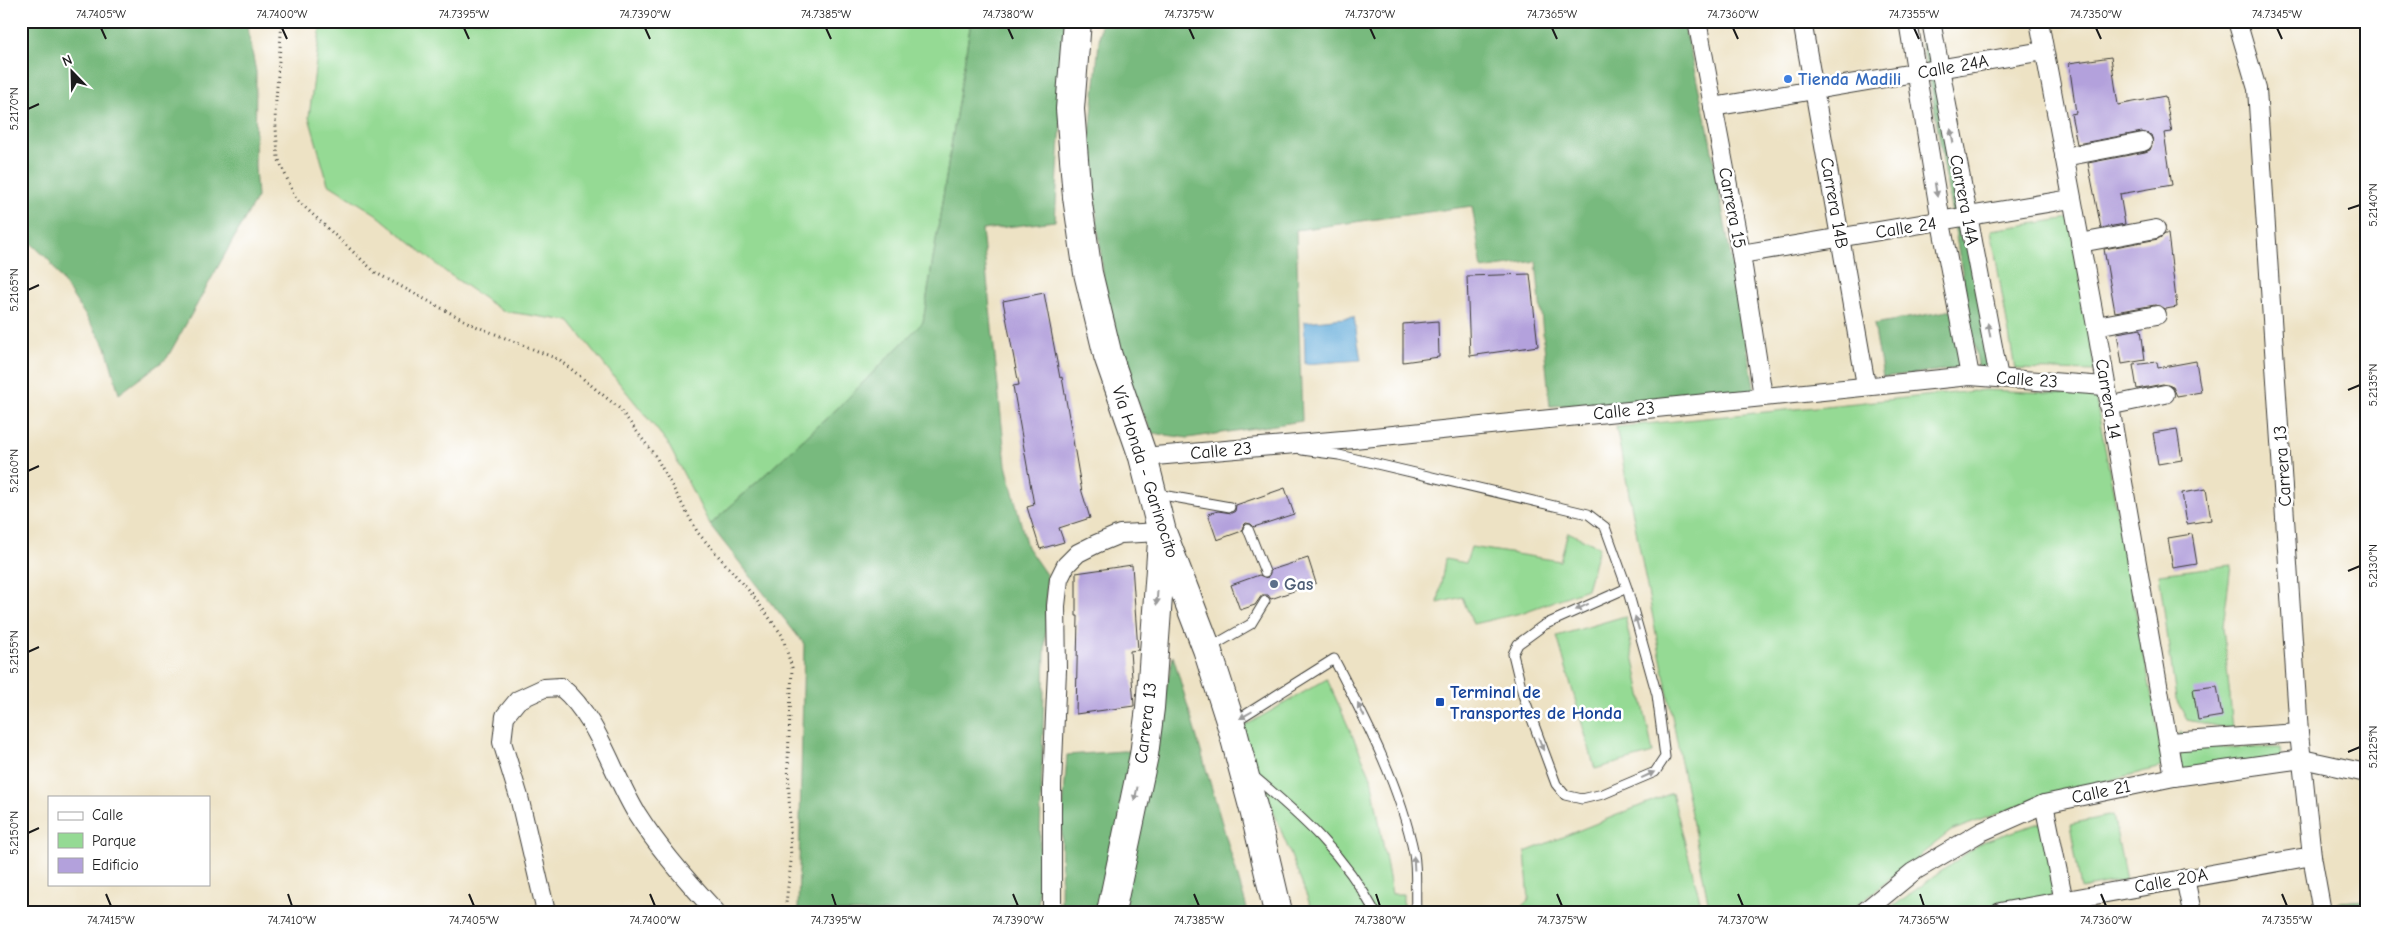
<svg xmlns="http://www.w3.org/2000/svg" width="2387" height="933" font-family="'Comic Neue',sans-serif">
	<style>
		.green { fill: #95da94; stroke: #587b58 }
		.forest { fill: #78ba7e; stroke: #4a6b4d }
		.water { fill: #62abd9; stroke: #3f647a }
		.building { fill: #b3a1dc }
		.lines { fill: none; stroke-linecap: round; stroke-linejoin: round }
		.service-casing { stroke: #3b3a35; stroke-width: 11 }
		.minor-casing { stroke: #3b3a35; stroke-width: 20 }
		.trunk-casing { stroke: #3b3a35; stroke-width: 30 }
		.path { stroke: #3b3a35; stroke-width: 3; stroke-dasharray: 1 4; stroke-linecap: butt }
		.service { stroke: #fff; stroke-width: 9 }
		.minor { stroke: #fff; stroke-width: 18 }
		.trunk { stroke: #fff; stroke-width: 28 }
		.oneway { fill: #999 }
		.ticks { fill: none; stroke: #1c1c1c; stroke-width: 2 }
		.shop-dot { fill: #3f7fe0; stroke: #fff; stroke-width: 2 }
		.service-dot { fill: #5c6f8a; stroke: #fff; stroke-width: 2 }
		.transit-dot { fill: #1a4fb4; stroke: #fff; stroke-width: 2 }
		.labels { text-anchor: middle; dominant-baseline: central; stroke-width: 5; stroke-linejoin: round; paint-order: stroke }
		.street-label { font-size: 18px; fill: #1c1c1c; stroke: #fff }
		.shop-label { font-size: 18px; font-weight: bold; fill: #366cbe; stroke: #fff; text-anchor: start }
		.service-label { font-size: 18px; font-weight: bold; fill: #4e5e75; stroke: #fff; text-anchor: start }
		.transit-label { font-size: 18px; font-weight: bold; fill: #164399; stroke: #fff; text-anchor: start }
		.neatline { fill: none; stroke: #1c1c1c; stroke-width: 2 }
		.ticks-label { font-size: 12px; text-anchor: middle; fill: #1c1c1c }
	</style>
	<rect width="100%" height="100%" fill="#fff"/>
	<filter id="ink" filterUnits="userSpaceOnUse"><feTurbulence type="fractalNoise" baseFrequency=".02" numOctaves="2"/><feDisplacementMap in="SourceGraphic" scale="10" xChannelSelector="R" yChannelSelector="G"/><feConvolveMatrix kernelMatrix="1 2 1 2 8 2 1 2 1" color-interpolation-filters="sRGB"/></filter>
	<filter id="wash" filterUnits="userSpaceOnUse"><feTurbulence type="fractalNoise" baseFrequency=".0096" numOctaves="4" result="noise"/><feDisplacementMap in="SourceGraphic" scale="20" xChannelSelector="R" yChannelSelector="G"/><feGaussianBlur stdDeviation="1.12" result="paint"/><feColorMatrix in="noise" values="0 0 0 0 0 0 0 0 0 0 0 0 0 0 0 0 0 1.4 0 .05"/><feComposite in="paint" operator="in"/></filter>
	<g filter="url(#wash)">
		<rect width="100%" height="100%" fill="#ede2c4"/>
		<!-- green -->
		<g class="green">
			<polygon points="316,21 971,21 923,322 841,405 710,525 667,442 569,321 502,311 446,272 376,214 328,184 309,117 320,30"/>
			<polygon points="2070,218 2095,371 2015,369 1991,230"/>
			<polygon points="1985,390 2095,395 2165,766 2037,799 1951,831 1848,912 1710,912 1616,427"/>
			<polygon points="1568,532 1599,547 1587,589 1521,613 1473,624 1462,597 1438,603 1445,559 1466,563 1471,547 1560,561"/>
			<polygon points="2231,565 2223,626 2233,729 2187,720 2176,699 2159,574"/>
			<polygon points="1625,616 1653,753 1595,769 1557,636"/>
			<polygon points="1327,679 1371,777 1392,894 1403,894 1403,912 1313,912 1241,728"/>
			<polygon points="2180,732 2218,747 2280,748 2281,759 2181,771"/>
			<polygon points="1672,793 1703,912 1517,912 1529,900 1525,852"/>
			<polygon points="2113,815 2126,880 2081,889 2070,824"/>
			<polygon points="2045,821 2063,894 1964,912 1885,912 1982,842"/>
		</g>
		<!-- forest -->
		<g class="forest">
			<polygon points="21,21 246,21 256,72 255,167 257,197 167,358 119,394 106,347 49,260 21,234"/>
			<polygon points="971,21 1067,21 1055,221 982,230 1006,465 1027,547 1047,576 1038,912 798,912 804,644 710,525 841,405 923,322"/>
			<polygon points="1101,21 1683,21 1708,129 1756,397 1550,406 1536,261 1482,269 1472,206 1296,230 1302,421 1188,438 1152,433 1129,383 1104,283 1089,146"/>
			<polygon points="1918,21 1935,21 1943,65 1926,67"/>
			<polygon points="1944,73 1971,213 1952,215 1929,75"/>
			<polygon points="1974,221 2003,372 1979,371 1954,225"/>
			<polygon points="1953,310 1962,368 1883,377 1874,324"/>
			<polygon points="1173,656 1248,912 1118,912"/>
			<polygon points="1137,750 1102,912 1061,912 1062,826 1067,755"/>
			<polygon points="2366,900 2366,912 2329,912 2328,908 2340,902"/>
		</g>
		<!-- water -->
		<polygon class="water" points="1354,317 1361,360 1305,364 1304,322"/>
		<g id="blocks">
			<!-- building -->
			<g class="building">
				<polygon points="2111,57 2118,105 2165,96 2172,132 2164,133 2172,185 2120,194 2125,224 2101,228 2088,163 2145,152 2150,150 2153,141 2151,135 2142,132 2077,144 2071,114 2076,113 2069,63"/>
				<polygon points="2165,234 2168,234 2177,307 2166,309 2155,305 2115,312 2104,249 2158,239"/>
				<polygon points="1530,274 1538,346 1470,356 1467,276"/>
				<polygon points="1044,293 1060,378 1062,377 1082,492 1090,518 1059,528 1064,542 1040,549 1027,507 1034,505 1013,386 1019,385 1003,301"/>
				<polygon points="1438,321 1439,357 1403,362 1403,324"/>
				<polygon points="2141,329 2145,360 2122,364 2117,333"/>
				<polygon points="2196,361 2201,392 2177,396 2173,387 2163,384 2137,389 2133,365 2157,362 2158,368"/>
				<polygon points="2177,429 2182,460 2158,464 2153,433"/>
				<polygon points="1285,488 1294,514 1254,527 1251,524 1246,523 1243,526 1242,531 1217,540 1208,514 1218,511 1232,513 1235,511 1236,505"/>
				<polygon points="2206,489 2211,520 2187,524 2182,493"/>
				<polygon points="2192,534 2197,564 2173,568 2168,538"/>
				<polygon points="1308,558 1316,583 1271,599 1268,595 1262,595 1255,605 1240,610 1231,585 1259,575 1267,578 1271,570"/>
				<polygon points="1132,565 1138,650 1130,651 1134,706 1076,714 1078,616 1076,616 1076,573"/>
				<polygon points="2217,686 2222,716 2198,720 2193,689"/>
			</g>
		</g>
	</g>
	<g filter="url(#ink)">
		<use href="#blocks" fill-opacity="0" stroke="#3b3a35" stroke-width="1"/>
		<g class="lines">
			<defs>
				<g id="service">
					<polyline points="1302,450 1339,455 1588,514 1605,527 1627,588 1657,695 1665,757 1655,772 1603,794 1582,799 1565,795 1556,784 1523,695 1513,654 1518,644 1544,625 1627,588"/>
					<polyline points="1157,494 1230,507"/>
					<polyline points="1248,529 1265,572"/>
					<polyline points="1209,648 1251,624 1265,601"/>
					<path d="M1234 722 1334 659C1366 721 1400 785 1414 854 1417 872 1415 893 1416 912"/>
					<path d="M1251 774C1301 816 1344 854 1375 912"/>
				</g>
				<g id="minor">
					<polyline points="1697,21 1741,254 1763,396"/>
					<polyline points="1802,21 1866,385"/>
					<polyline points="1908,21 1941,222 1970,376"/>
					<polyline points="1931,21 1999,378"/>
					<polyline points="2039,21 2096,326 2174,777"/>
					<polyline points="2237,21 2257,89 2299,733 2312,856 2322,912"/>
					<polyline points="1713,107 2044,51"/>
					<polyline points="2064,157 2143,142"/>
					<polyline points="2080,243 2156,229"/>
					<polyline points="1741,254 2071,199"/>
					<polyline points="2096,326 2157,315"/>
					<polyline points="2108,406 2165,394"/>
					<polyline points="1143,457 1354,439 1970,376 2105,386"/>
					<polyline points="2169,742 2299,733"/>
					<polyline points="2044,804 2066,911"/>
					<polyline points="2185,878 2192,912"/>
					<path d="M546 912 519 797 502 742 505 716 518 700 544 688 561 687C598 718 612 773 637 814 659 849 688 882 716 912"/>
					<polyline points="1052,912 1052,785 1057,670 1056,606 1059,579 1066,565 1078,553 1096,544 1120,534 1162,532"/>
					<polyline points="1864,912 1913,872 1981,832 2044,804 2174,777 2302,759 2366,773"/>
					<polyline points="2000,912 2312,856"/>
				</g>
				<g id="trunk">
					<polyline points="1077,21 1070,109 1077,197 1088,273 1108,356 1143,457 1162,532 1207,649 1231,724 1255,814 1278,912"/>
					<polyline points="1111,912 1144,755 1150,708 1162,541"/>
				</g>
			</defs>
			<!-- service casing -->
			<use href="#service" class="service-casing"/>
			<!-- minor casing -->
			<use href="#minor" class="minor-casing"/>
			<!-- trunk casing -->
			<use href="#trunk" class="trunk-casing"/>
			<!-- path -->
			<polyline class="path" points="282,21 275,113 278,158 296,199 376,273 473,325 560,360 619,408 656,457 698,533 751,593 782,635 792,668 788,760 791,861 785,912"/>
			<!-- service -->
			<use href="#service" class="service"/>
			<!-- minor -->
			<use href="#minor" class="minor"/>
			<!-- trunk -->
			<use href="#trunk" class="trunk"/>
		</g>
		<!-- one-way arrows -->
		<defs><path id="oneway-solid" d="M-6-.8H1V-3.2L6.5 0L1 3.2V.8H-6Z" transform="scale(1.25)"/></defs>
		<g class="oneway">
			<use href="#oneway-solid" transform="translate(1952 136) rotate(-101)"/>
			<use href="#oneway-solid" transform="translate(1936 190) rotate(81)"/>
			<use href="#oneway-solid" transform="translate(1989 330) rotate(-101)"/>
			<use href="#oneway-solid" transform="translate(1157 598) rotate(94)"/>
			<use href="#oneway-solid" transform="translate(1582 607) rotate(154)"/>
			<use href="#oneway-solid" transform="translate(1637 623) rotate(-106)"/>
			<use href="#oneway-solid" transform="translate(1361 710) rotate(-118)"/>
			<use href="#oneway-solid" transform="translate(1246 715) rotate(150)"/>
			<use href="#oneway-solid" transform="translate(1541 744) rotate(69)"/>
			<use href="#oneway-solid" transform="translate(1648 775) rotate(-25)"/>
			<use href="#oneway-solid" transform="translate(1136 794) rotate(102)"/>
			<use href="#oneway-solid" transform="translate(1414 863) rotate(-93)"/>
		</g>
	</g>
	<!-- ticks -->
	<path class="ticks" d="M101 28 106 39M282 28 287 39M464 28 469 39M645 28 650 39M826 28 831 39M1008 28 1013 39M1189 28 1194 39M1370 28 1375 39M1552 28 1557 39M1733 28 1738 39M1914 28 1919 39M2096 28 2101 39M2277 28 2282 39M28 109 39 104M2348 209 2360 205M28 290 39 285M2348 390 2360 385M28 471 39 466M2348 571 2360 566M28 652 39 647M2348 752 2360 747M28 833 39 828M106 894 111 906M288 894 292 906M469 894 474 906M650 894 655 906M832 894 836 906M1013 894 1018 906M1194 894 1199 906M1376 894 1380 906M1557 894 1562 906M1738 894 1743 906M1920 894 1924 906M2101 894 2106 906M2282 894 2287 906"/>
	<!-- markers -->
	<circle class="shop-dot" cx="1788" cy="79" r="5"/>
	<circle class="service-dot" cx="1274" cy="584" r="5"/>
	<rect class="transit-dot" x="1435" y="697" width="10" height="10" rx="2.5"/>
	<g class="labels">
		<!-- street labels -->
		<g class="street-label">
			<text transform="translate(1953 67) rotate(-10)">Calle 24A</text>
			<text transform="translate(1964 200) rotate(79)">Carrera 14A</text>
			<text transform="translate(1834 203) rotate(80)">Carrera 14B</text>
			<text transform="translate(1732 208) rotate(79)">Carrera 15</text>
			<text transform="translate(1906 228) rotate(-9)">Calle 24</text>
			<text transform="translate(2027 380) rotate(4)">Calle 23</text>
			<text transform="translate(2108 399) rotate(80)">Carrera 14</text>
			<text transform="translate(1624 411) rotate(-6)">Calle 23</text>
			<text transform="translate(1221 451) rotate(-5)">Calle 23</text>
			<text transform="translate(2283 466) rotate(-94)">Carrera 13</text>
			<text transform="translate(1145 472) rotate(72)">Vía Honda - Garinocito</text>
			<text transform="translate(1146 723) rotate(-83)">Carrera 13</text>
			<text transform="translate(2101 792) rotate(-12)">Calle 21</text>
			<text transform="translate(2171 881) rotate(-10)">Calle 20A</text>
		</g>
		<!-- shop labels -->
		<g class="shop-label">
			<text x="1798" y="79">Tienda Madili</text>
		</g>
		<!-- service labels -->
		<g class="service-label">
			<text x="1284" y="584">Gas</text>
		</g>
		<!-- transit labels -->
		<g class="transit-label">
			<text x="1450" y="692">Terminal de<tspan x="1450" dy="21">Transportes de Honda</tspan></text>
		</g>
	</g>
	<!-- margin -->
	<rect width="2387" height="933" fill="none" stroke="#fff" stroke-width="55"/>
	<!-- legend -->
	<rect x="48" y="796" width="162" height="90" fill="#ffffff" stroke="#a4a4a4"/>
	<rect x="58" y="812" width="25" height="8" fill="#ffffff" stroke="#a4a4a4"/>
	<text x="92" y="820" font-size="15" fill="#1c1c1c">Calle</text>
	<rect x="58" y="833" width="25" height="15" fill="#95da94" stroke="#a4a4a4"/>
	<text x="92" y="846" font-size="15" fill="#1c1c1c">Parque</text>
	<rect x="58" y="858" width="25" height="15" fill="#b3a1dc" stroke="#a4a4a4"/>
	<text x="92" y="870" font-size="15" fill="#1c1c1c">Edificio</text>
	<!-- north arrow -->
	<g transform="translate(72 72) rotate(337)" stroke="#ffffff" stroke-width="4" paint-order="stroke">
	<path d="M0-4L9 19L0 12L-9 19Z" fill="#1c1c1c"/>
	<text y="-8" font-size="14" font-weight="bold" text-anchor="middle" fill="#1c1c1c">N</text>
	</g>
	<rect x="28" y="28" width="2332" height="878" class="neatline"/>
	<g class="ticks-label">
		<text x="101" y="18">74.7405°W</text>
		<text x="282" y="18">74.7400°W</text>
		<text x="464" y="18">74.7395°W</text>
		<text x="645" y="18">74.7390°W</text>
		<text x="826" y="18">74.7385°W</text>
		<text x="1008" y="18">74.7380°W</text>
		<text x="1189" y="18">74.7375°W</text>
		<text x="1370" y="18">74.7370°W</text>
		<text x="1552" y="18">74.7365°W</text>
		<text x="1733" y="18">74.7360°W</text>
		<text x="1914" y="18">74.7355°W</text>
		<text x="2096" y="18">74.7350°W</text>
		<text x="2277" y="18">74.7345°W</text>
		<text transform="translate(14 109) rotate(-90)" y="4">5.2170°N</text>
		<text transform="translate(2373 205) rotate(-90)" y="4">5.2140°N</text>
		<text transform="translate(14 290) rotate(-90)" y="4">5.2165°N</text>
		<text transform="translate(2373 385) rotate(-90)" y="4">5.2135°N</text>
		<text transform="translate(14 471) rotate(-90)" y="4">5.2160°N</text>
		<text transform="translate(2373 566) rotate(-90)" y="4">5.2130°N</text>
		<text transform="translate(14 652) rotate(-90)" y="4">5.2155°N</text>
		<text transform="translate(2373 747) rotate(-90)" y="4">5.2125°N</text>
		<text transform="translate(14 833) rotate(-90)" y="4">5.2150°N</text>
		<text x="111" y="924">74.7415°W</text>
		<text x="292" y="924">74.7410°W</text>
		<text x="474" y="924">74.7405°W</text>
		<text x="655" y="924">74.7400°W</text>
		<text x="836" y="924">74.7395°W</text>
		<text x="1018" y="924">74.7390°W</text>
		<text x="1199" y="924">74.7385°W</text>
		<text x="1380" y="924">74.7380°W</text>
		<text x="1562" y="924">74.7375°W</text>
		<text x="1743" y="924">74.7370°W</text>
		<text x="1924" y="924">74.7365°W</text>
		<text x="2106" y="924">74.7360°W</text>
		<text x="2287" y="924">74.7355°W</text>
	</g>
</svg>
